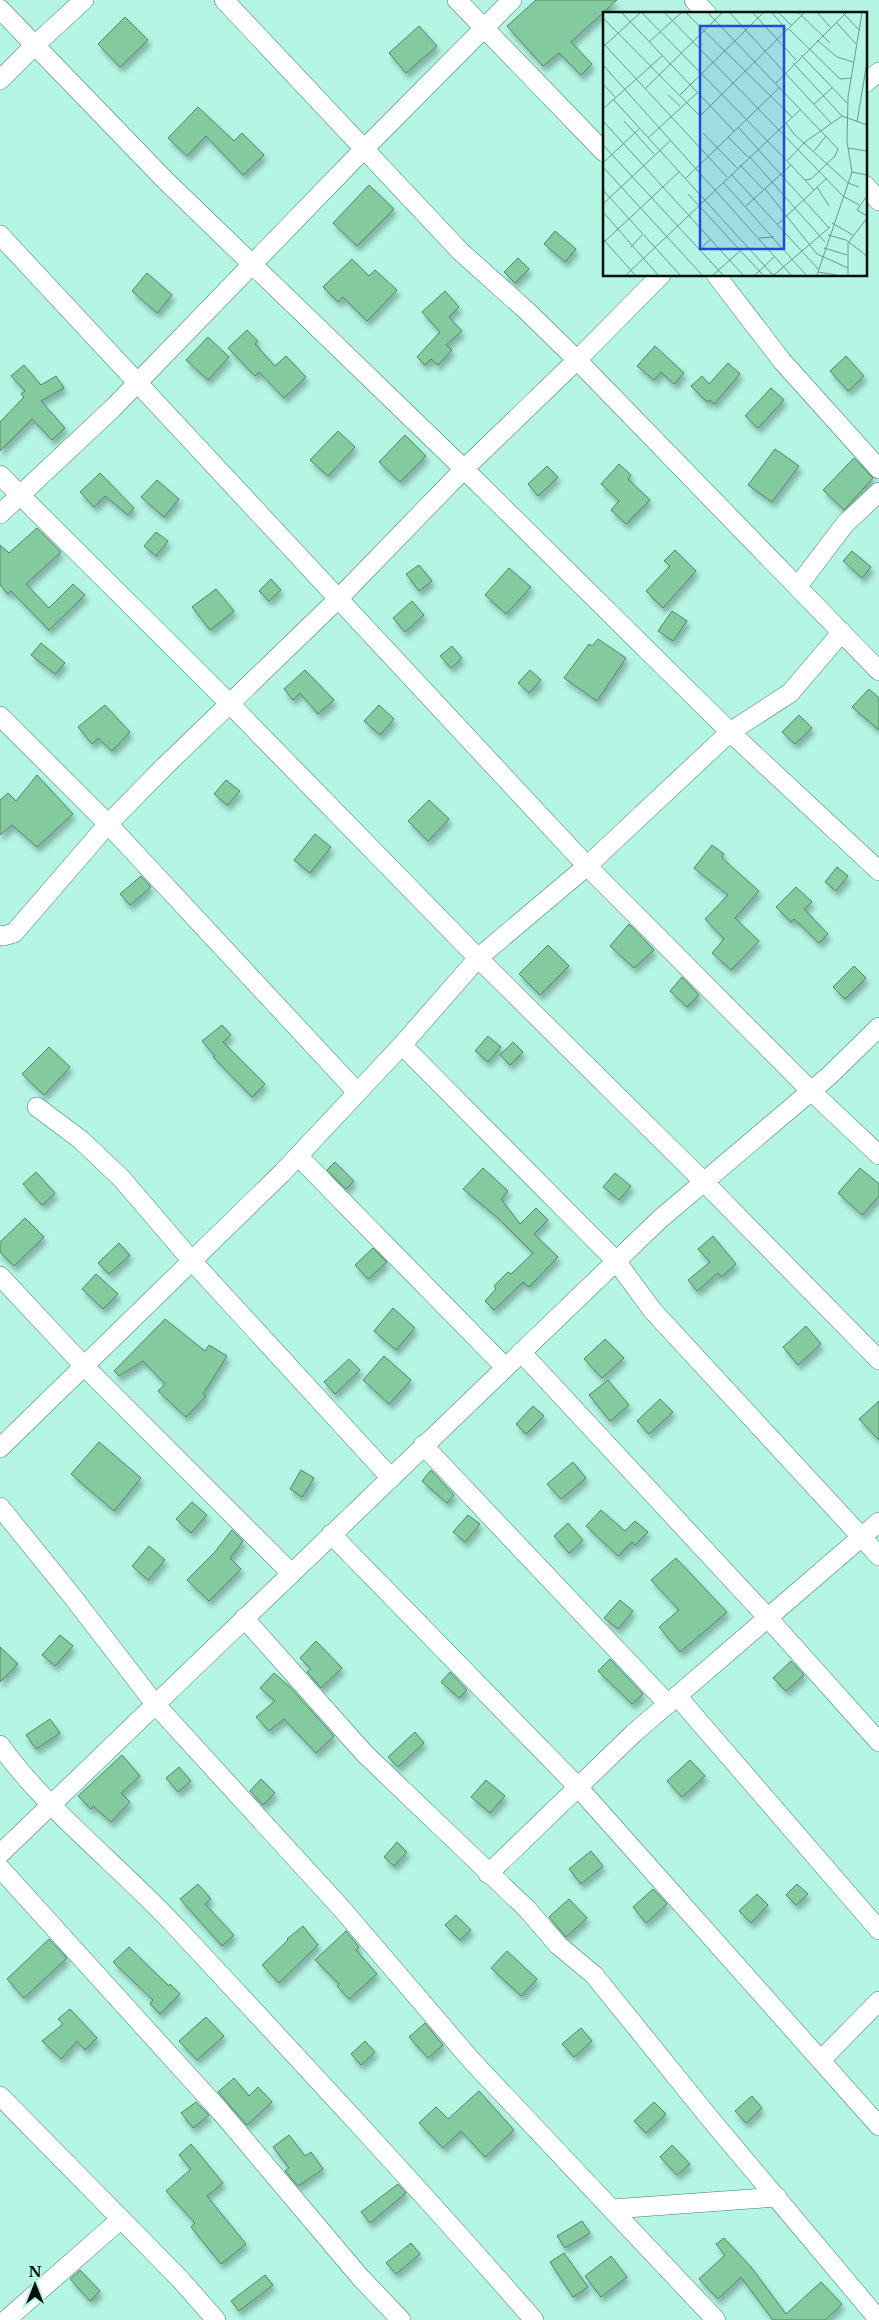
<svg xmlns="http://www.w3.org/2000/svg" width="879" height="2320" font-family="'Libre Baskerville',serif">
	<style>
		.building { fill: #84ca9f; stroke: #548366; filter: url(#shadow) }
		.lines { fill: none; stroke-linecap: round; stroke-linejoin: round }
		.minor-casing { stroke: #3e7d6f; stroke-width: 20 }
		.minor { stroke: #fff; stroke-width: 19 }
		.inset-road { fill: none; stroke: #6c998d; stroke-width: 1 }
		.view { fill: #1d4ed8; fill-opacity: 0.15; stroke: #1d4ed8; stroke-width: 2.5 }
		.inset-edge { fill: none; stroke: #00100b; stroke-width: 2.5 }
	</style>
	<defs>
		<filter id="shadow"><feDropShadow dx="3" dy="5.5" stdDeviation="2.5" flood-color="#0004"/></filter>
	</defs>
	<rect width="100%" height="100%" fill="#b4f5e4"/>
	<!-- building -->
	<g class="building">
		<polygon points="536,0 617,0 571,42 592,64 581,75 559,53 543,66 507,26"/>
		<polygon points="125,17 148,40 120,67 98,44"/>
		<polygon points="419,26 437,46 406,73 389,53"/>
		<polygon points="198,107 234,141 242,133 264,155 243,175 206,136 187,156 168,138"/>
		<polygon points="369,185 394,209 357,246 333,223"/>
		<polygon points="555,231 576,249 565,262 544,244"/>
		<polygon points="518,258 529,269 515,283 504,272"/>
		<polygon points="352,259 369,276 375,270 397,290 367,321 343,297 338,302 323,287"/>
		<polygon points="147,273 172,295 157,313 132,291"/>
		<polygon points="445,291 459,307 449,317 462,331 446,345 452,350 438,365 431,359 425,365 417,357 440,332 422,312"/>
		<polygon points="247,330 258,341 255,344 275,366 286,356 306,377 284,398 259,372 255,376 228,348"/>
		<polygon points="208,337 229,357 208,380 186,360"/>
		<polygon points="655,346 684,373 674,384 661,372 654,380 637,366"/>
		<polygon points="846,356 864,376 848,391 830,371"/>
		<polygon points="728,363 740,374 714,404 710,400 707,402 691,386 702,376 709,384"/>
		<polygon points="24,365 41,385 56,376 64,388 41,401 65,428 52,440 32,419 0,451 0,422 24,397 21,394 25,391 11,376"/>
		<polygon points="771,388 784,400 758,428 745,416"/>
		<polygon points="338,431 355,447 328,476 310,460"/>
		<polygon points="405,435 426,456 400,482 379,462"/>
		<polygon points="775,449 799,466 772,502 748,485"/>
		<polygon points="854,458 873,478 844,510 823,490"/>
		<polygon points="619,464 631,475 628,479 650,500 626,524 611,510 619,501 601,484"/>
		<polygon points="547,466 558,477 538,496 528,484"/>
		<polygon points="100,473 134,508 128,515 105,496 94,507 80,492"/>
		<polygon points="157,480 179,499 164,517 141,497"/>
		<polygon points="37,528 61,552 26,584 49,608 73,584 85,595 49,630 11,591 8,594 0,585 0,545 9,553"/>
		<polygon points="156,532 168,541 156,556 144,546"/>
		<polygon points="675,550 696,571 663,608 646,591 670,566 664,561"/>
		<polygon points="852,551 871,567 862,578 843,561"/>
		<polygon points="419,565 432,581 419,591 406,574"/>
		<polygon points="509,568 531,587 506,614 485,595"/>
		<polygon points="271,579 281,590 269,601 259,591"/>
		<polygon points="216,589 234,611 210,630 192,607"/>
		<polygon points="412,601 424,615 405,632 393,618"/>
		<polygon points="672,611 687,621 673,641 658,631"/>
		<polygon points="598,639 626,658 597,701 564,678 589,644 592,646"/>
		<polygon points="41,643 65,663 55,674 31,655"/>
		<polygon points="452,646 462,658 451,668 440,656"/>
		<polygon points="305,670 334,700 318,714 300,693 293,700 284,689"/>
		<polygon points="530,670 541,680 529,693 518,683"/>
		<polygon points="869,689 879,698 879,730 852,707"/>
		<polygon points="105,705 130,732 112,751 98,738 92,744 78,727"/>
		<polygon points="379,705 394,719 380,735 364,721"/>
		<polygon points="799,715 812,728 795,744 782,732"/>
		<polygon points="37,775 73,814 37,847 12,825 0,835 0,800 8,793 16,801"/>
		<polygon points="226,780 240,791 227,805 214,794"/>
		<polygon points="429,800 449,819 428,841 408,821"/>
		<polygon points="315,834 331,847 310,873 294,860"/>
		<polygon points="712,845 724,854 722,858 759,891 735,918 759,941 731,970 712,953 724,939 705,919 728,895 694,868"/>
		<polygon points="837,867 848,876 836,891 825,882"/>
		<polygon points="141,876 151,887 130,905 120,894"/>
		<polygon points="796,887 812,902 804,909 828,934 819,943 794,919 791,922 776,907"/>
		<polygon points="629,924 654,950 634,968 610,946"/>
		<polygon points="548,945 569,966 540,995 519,974"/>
		<polygon points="854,966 866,978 845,999 833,987"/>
		<polygon points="682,977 699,995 687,1007 670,991"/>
		<polygon points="222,1025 231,1035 223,1042 265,1084 252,1097 213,1057 215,1056 202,1041"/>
		<polygon points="488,1036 501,1047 488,1062 475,1051"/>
		<polygon points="513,1042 523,1052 510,1065 500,1055"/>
		<polygon points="49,1047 70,1067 44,1095 22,1074"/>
		<polygon points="335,1162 354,1181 346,1189 327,1170"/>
		<polygon points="483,1168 508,1191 501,1199 520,1224 536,1208 548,1220 534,1234 558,1257 529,1287 523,1282 494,1310 485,1301 496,1289 494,1286 508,1272 511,1274 533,1253 499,1219 463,1189"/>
		<polygon points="860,1168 879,1184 879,1196 862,1215 838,1193"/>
		<polygon points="36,1172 55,1193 42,1205 23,1184"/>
		<polygon points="615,1173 631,1186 619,1200 603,1187"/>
		<polygon points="25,1218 44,1237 14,1266 0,1252 0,1242"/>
		<polygon points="713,1236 736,1264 721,1277 718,1273 697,1291 688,1280 710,1262 698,1249"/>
		<polygon points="119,1243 130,1255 109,1274 98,1263"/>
		<polygon points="373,1248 387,1262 368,1279 355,1265"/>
		<polygon points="96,1274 118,1294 103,1309 82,1289"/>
		<polygon points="393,1308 415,1328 396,1350 374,1331"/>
		<polygon points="165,1319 205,1351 209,1345 227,1356 203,1394 206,1396 186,1417 158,1391 165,1384 143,1361 119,1376 114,1371"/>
		<polygon points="806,1326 821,1344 798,1365 783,1347"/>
		<polygon points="605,1339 624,1358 602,1378 584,1359"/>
		<polygon points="384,1356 411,1380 389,1404 363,1380"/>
		<polygon points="349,1359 360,1370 335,1394 324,1382"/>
		<polygon points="608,1380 629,1405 610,1421 589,1395"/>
		<polygon points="660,1399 673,1412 649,1434 637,1421"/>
		<polygon points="879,1401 879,1440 859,1419"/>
		<polygon points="533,1406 544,1416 526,1434 516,1424"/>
		<polygon points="99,1442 141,1478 114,1511 71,1474"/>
		<polygon points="573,1462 586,1478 561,1499 547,1484"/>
		<polygon points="301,1470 314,1478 302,1497 290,1489"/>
		<polygon points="431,1470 454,1495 447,1503 422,1481"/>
		<polygon points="192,1502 207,1515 191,1533 176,1519"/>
		<polygon points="601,1510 625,1531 635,1521 648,1532 635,1545 632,1542 618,1556 586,1526"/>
		<polygon points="468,1515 480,1524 465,1542 453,1532"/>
		<polygon points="568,1523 583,1540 569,1553 554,1536"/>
		<polygon points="232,1530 243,1541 230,1558 241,1569 209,1601 187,1580 214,1553"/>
		<polygon points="149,1546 165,1560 148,1580 132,1566"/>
		<polygon points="676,1558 727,1612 680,1652 659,1627 679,1610 651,1580"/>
		<polygon points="620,1600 633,1611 618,1629 604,1618"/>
		<polygon points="60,1635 73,1646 55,1666 42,1655"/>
		<polygon points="316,1641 342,1668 321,1688 307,1672 311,1669 300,1658"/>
		<polygon points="0,1647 18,1664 0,1682"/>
		<polygon points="610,1659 643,1694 632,1704 598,1671"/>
		<polygon points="791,1661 804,1675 786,1691 773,1678"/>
		<polygon points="450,1672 467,1690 459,1698 441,1682"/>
		<polygon points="274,1673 290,1687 334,1736 316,1753 284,1719 269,1731 256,1717 275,1701 260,1688"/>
		<polygon points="50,1719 60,1733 36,1749 26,1735"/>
		<polygon points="415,1732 424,1743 398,1767 388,1757"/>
		<polygon points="122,1755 140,1776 121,1793 130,1802 111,1822 93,1806 91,1809 78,1796"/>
		<polygon points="690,1760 705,1776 682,1797 667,1781"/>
		<polygon points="179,1767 191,1781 178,1792 166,1778"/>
		<polygon points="261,1779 275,1793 263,1805 250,1791"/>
		<polygon points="486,1780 505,1796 490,1813 471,1797"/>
		<polygon points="397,1842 407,1852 394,1866 384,1857"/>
		<polygon points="591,1851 603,1866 581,1884 569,1869"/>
		<polygon points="198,1884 211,1899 205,1904 234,1935 222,1946 180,1899"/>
		<polygon points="797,1884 808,1894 796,1905 786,1895"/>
		<polygon points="653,1889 667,1904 646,1923 633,1907"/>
		<polygon points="757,1894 768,1905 751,1923 739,1911"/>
		<polygon points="569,1899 587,1918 566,1937 549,1917"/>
		<polygon points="456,1915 471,1930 460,1940 445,1925"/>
		<polygon points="303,1926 318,1945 279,1983 262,1965 288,1940 287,1939"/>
		<polygon points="346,1931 359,1947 356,1950 377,1974 349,1999 337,1986 339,1984 315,1960"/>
		<polygon points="49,1939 67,1958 24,1998 7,1979"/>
		<polygon points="129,1947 169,1986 170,1984 180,1994 160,2014 150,2004 153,2000 113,1962"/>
		<polygon points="507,1951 537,1979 521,1996 491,1968"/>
		<polygon points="70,2009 97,2038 85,2050 77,2041 61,2059 42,2041 63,2024 58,2019"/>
		<polygon points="206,2017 224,2036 197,2060 179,2041"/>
		<polygon points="425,2023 443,2045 428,2058 409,2037"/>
		<polygon points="581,2028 592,2041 574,2057 562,2044"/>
		<polygon points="365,2041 375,2052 361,2065 351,2054"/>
		<polygon points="234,2078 249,2096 258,2087 272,2102 247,2125 218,2092"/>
		<polygon points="479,2091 514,2130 485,2157 461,2131 443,2148 419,2123 436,2107 448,2119"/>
		<polygon points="752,2096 762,2108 746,2123 735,2111"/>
		<polygon points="196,2102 209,2115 193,2128 181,2113"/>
		<polygon points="654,2102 666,2114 646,2133 634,2121"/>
		<polygon points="289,2135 305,2156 311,2152 323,2169 298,2186 285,2171 289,2168 273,2147"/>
		<polygon points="191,2144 223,2183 207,2196 246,2244 221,2264 191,2227 195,2223 166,2191 191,2169 179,2155"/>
		<polygon points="672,2145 690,2164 677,2175 660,2157"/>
		<polygon points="398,2184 406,2193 370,2223 361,2212"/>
		<polygon points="582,2221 590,2233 565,2248 557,2236"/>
		<polygon points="724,2238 751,2267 786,2314 821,2282 842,2304 825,2320 773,2320 741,2277 718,2299 699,2279 725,2255 716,2244"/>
		<polygon points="411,2243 420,2254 396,2274 386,2263"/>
		<polygon points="564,2253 588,2287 573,2297 550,2262"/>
		<polygon points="611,2256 627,2277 601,2297 585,2276"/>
		<polygon points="80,2270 100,2291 90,2301 70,2279"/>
		<polygon points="265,2275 273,2285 239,2311 231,2301"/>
	</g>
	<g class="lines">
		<defs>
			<g id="minor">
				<polyline points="224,0 461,252 528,312 577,360 879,671"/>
				<polyline points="457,0 604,152"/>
				<polyline points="694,0 707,14"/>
				<polyline points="0,9 165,180 464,469 730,732 879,871"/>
				<polyline points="0,80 35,45 84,0"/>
				<polyline points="865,83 879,72"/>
				<polyline points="865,185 879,201"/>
				<polyline points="0,235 587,866 811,1091 879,1155"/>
				<polyline points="716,275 782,361 879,469"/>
				<polyline points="0,475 229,703 478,958 704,1182 879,1360"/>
				<polyline points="0,514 113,408 364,149 512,0"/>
				<polyline points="798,586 845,524 879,492"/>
				<polyline points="0,716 108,824 357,1092"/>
				<polyline points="0,935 3,936 14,933 108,824 164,767 338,599 464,469 577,360 661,275"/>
				<polyline points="402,1045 616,1261 653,1311 879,1556"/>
				<polyline points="37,1107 81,1140 122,1179 192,1261 390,1477"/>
				<polyline points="298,1156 505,1367"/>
				<polyline points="0,1276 84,1366 291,1573"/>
				<polyline points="521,1352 768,1618 879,1742"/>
				<polyline points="423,1445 668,1704"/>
				<polyline points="0,1448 282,1173 402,1045 478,958 587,866 730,732 790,693 842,632"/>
				<polyline points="0,1507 72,1596 155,1704 342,1909 472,2061 716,2320"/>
				<polyline points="331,1534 577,1786 879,2126"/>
				<polyline points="244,1618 365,1754 527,1909 558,1945 594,1975 712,2121 879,2320"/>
				<polyline points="677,1696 879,1930"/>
				<path d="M0 1745C47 1811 122 1868 178 1929 298 2058 418 2187 534 2320"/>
				<polyline points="0,1854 659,1220 830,1075 879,1027"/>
				<polyline points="0,1868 221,2112 360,2277 401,2320"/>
				<polyline points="488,1874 634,1733 879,1522"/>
				<polyline points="821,2060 879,2001"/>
				<polyline points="0,2096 180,2279 216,2320"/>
				<polyline points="612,2209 777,2197"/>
				<polyline points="6,2320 121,2219"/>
			</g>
		</defs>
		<!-- minor casing -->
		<use href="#minor" class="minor-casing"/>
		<!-- minor -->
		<use href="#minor" class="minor"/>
	</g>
	<!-- overview -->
	<g transform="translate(603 12)">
		<rect width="264" height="264" fill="#b4f5e4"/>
		<path class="inset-road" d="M19 1 131 119M39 1 188 153 143 194M62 1 240 184 256 193M83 1 189 105M105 1 235 137 232 144 208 167 202 168M127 1 228 111M150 1 193 48M169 1 184 18M176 1 189 14M196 1 227 31M215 1 227 15M240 1 256 18M0 6 97 104 201 1M233 10 253 32M186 17 237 67 248 66M214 28 234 45 250 50M46 30 78 1M0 31 124 165M0 35 37 1M198 43 244 91M190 51 239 104M0 53 188 263M173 71 243 1M0 72 12 85M42 77 119 1M65 83 77 94M77 83 160 1M10 87 170 263M211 92 229 76M0 97 59 44M0 109 140 263M21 109 51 142M254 110 264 50M183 111 191 122 245 171 256 175M135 115 226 216M100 121 134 156M125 125 145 145M45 126 94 81M0 133 120 263M245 136 264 139M211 139 223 124M146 144 222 230M185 148 202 130 239 104 264 113M0 151 37 116M137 153 161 178M188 153 211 178M0 155 99 263M249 160 264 163M128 162 216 258M83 166 177 75M120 170 203 263M214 175 226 194M162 177 214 242 245 256M0 178 77 263M85 182 160 263M264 184 254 198 264 204M0 192 68 128M0 200 55 263M229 211 250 223M175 212 224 166M225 223 243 228 264 244M156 226 171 225M0 227 32 263M0 231 76 160M28 235 39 223M221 236 244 243M96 238 108 227M215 260 233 263M23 263 198 97M110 263 137 239M152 263 172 244M171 263 227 215M214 263 249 160 244 130 245 85 259 1M245 263V231L264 206"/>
		<path class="view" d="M97 14H181V237H97Z"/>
		<rect width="264" height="264" class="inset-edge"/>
	</g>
	<!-- north arrow -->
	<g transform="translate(35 2285)" stroke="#b4f5e4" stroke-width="4" paint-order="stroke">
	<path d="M0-4L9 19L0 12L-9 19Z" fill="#00100b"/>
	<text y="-8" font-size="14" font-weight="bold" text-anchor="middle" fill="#00100b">N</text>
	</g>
</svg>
